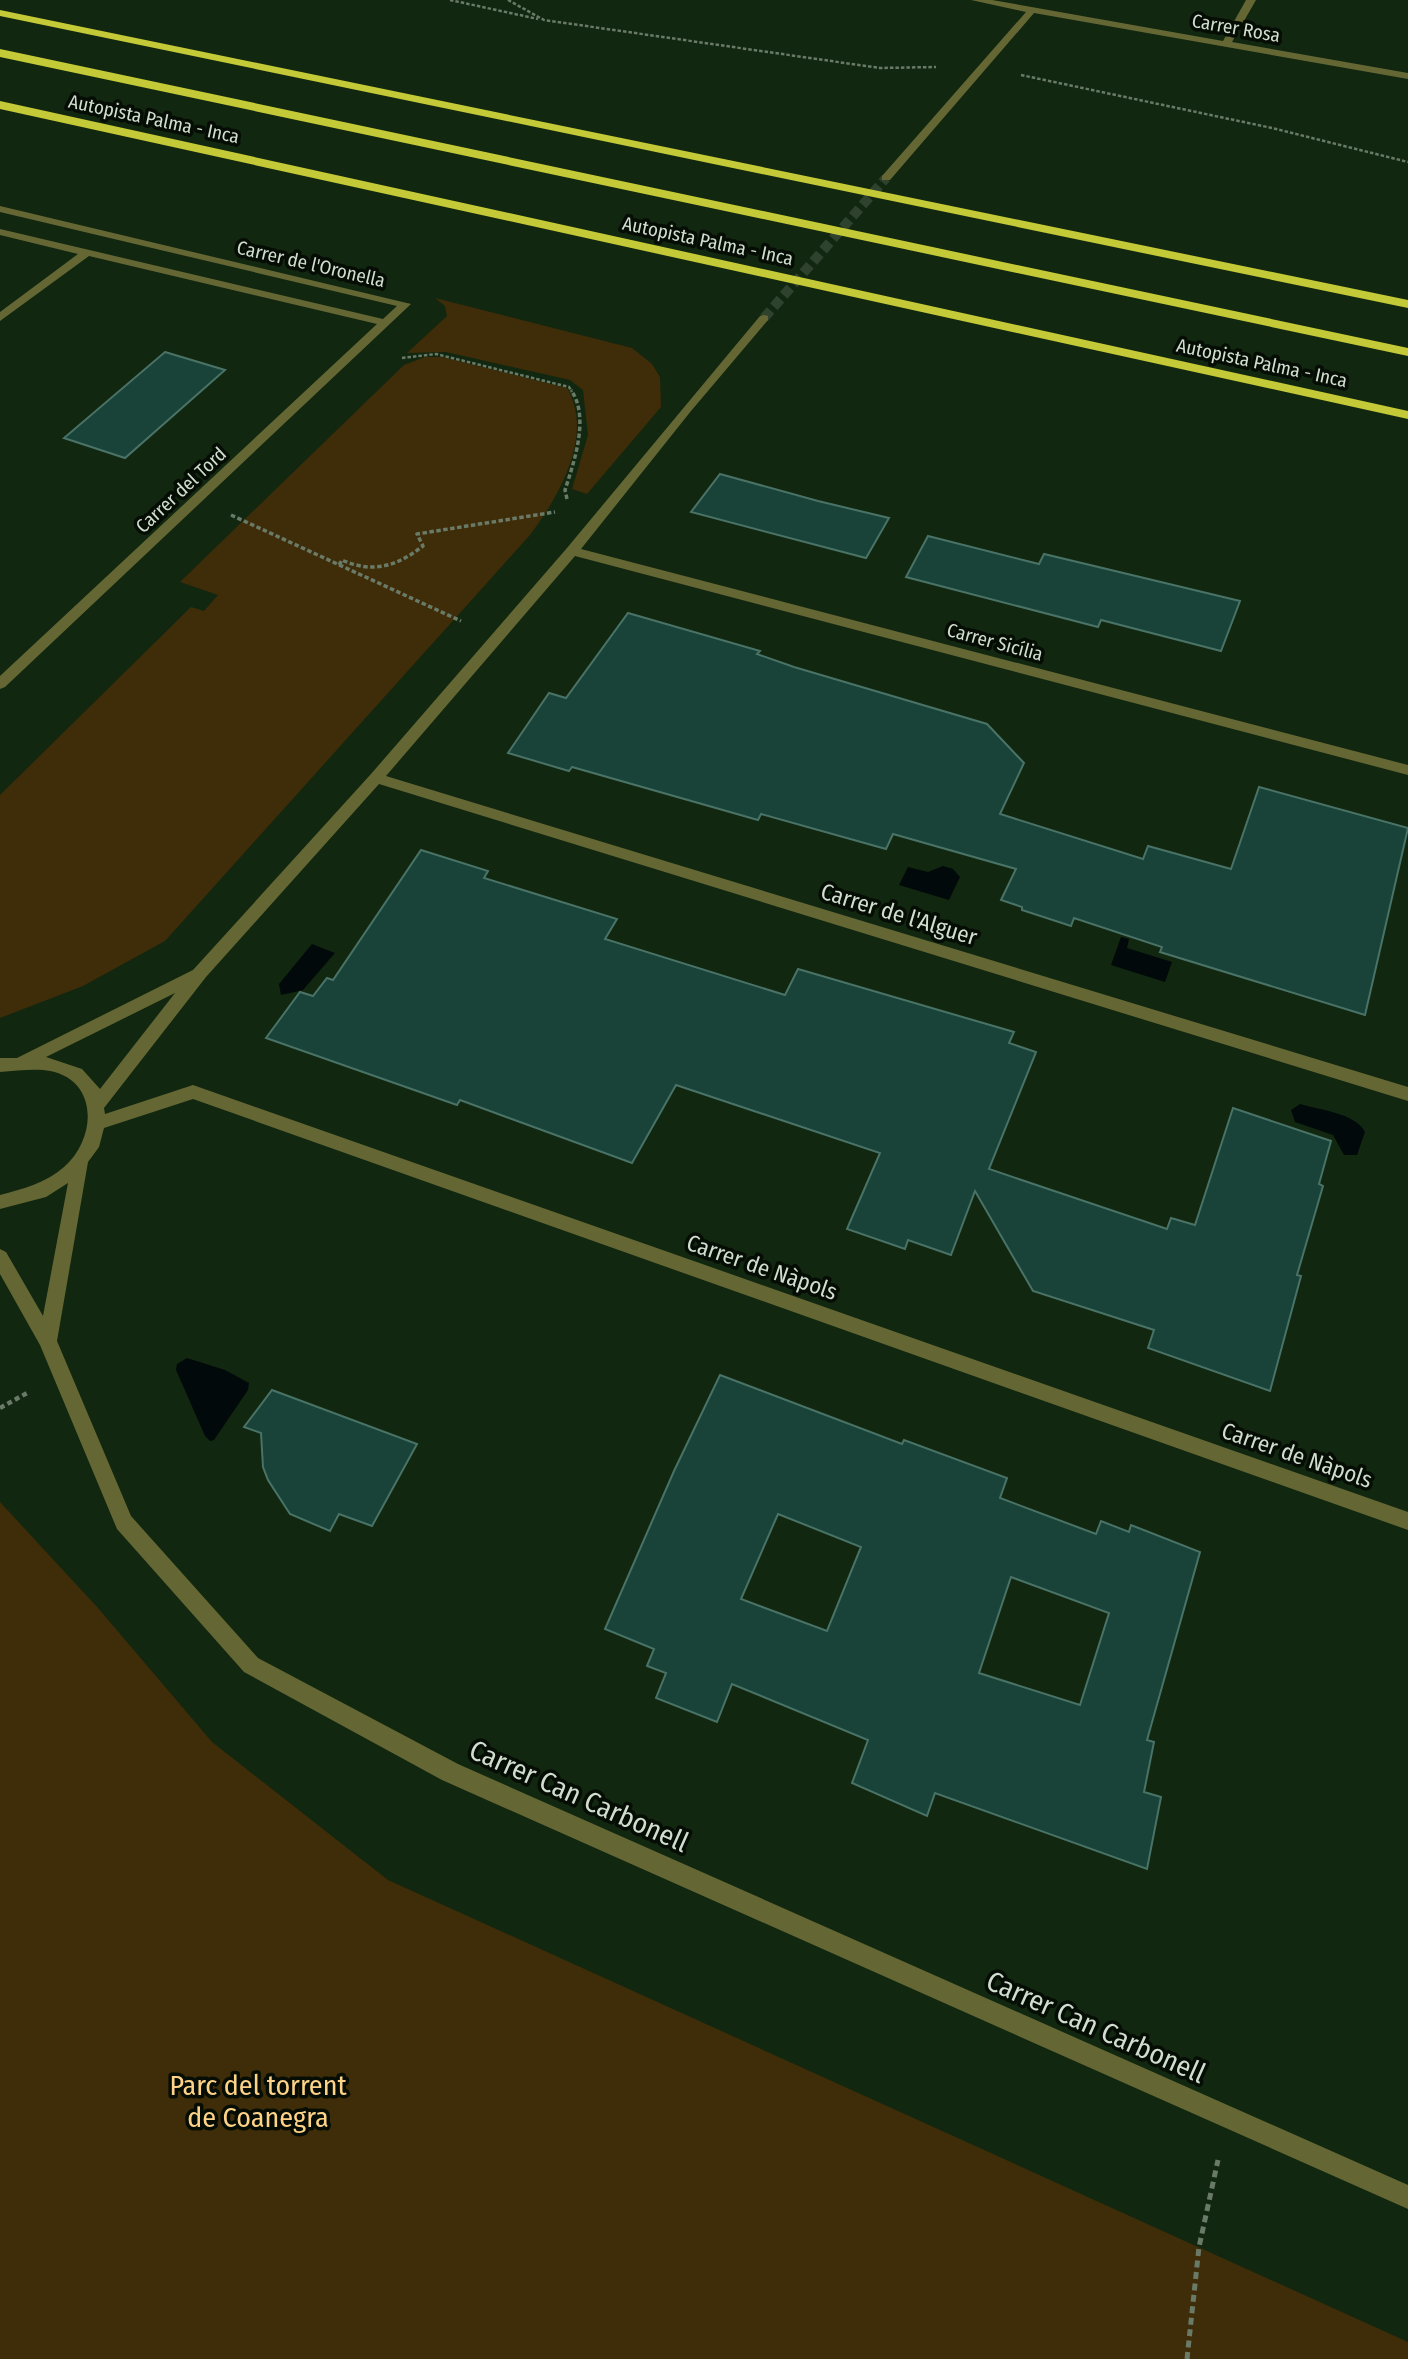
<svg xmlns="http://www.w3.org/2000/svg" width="1408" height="2359" font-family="'Fira Sans Condensed',sans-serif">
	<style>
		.green { fill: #3f2c08 }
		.water { fill: #01090b }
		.building { fill: #194238; stroke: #4a7367; stroke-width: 2; fill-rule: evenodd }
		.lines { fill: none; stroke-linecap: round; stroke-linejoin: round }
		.minor-tunnel { stroke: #2f422d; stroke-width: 10; stroke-dasharray: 10 5; stroke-linecap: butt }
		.path-far3 { stroke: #697a67; stroke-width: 2.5; stroke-dasharray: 3.5 2; stroke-linecap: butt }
		.path-far2 { stroke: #697a67; stroke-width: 3.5; stroke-dasharray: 4.5 2.5; stroke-linecap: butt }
		.path-far1 { stroke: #697a67; stroke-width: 4.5; stroke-dasharray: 5 3.5; stroke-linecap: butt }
		.path { stroke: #697a67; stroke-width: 5; stroke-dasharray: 7 4.5; stroke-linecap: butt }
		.minor { fill: #646734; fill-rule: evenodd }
		.highway { fill: #c4c937; fill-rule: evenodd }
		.labels { text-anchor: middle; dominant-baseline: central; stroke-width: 7; stroke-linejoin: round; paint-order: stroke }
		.far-street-label { font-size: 19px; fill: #d1decf; stroke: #050d05 }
		.street-label { font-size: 23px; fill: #d1decf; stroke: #050d05 }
		.near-street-label { font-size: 28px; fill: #d1decf; stroke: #050d05 }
		.near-park-label { font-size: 28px; fill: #fed388; stroke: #050d05 }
	</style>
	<rect width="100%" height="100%" fill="#122710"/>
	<!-- green -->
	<g class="green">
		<polygon points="435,298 632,348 652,364 660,377 661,407 587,494 572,489 588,435 583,390 570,380 446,352 407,353 447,316 445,306"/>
		<path d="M425 357H442L567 388C595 435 558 498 530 535L165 941 83 986 0 1018V795L191 607 204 611 218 595 180 582 404 365Z"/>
		<polygon points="0,1502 98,1608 212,1742 388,1880 1408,2342 1408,2359 0,2359"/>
	</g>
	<!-- water -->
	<g class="water">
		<polygon points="943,866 953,869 960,877 949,900 899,885 908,867 928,872"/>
		<polygon points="1121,937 1129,939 1127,948 1172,962 1165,982 1111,965"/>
		<polygon points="312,944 335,953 303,990 281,995 279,984"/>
		<path d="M1300 1104C1320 1110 1355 1113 1365 1132L1357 1155H1344L1333 1135 1295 1122 1291 1110Z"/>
		<polygon points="187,1358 225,1370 249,1383 248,1390 214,1440 210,1441 205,1436 176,1370 177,1364"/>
	</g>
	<!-- building -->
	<g class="building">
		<polygon points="165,352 225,370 125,458 64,438"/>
		<polygon points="720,474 818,501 889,518 866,558 691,512"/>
		<polygon points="928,536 1039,564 1044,554 1240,601 1221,651 1101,620 1098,627 906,577"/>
		<polygon points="628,613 760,651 757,654 794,667 987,724 1024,763 1000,814 1143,859 1148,846 1231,869 1259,787 1408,828 1365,1015 1160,952 1162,947 1074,918 1071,926 1022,910 1022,907 1001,900 1016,869 893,834 886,849 761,814 758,820 572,767 569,771 508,753 549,693 566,698"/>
		<polygon points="421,850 488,871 484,878 617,919 605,939 785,995 798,969 1014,1032 1009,1043 1036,1052 989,1169 1167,1229 1171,1218 1195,1225 1233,1108 1331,1141 1319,1184 1323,1186 1297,1275 1301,1276 1270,1391 1148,1348 1154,1330 1033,1291 975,1191 951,1255 908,1240 905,1249 847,1229 880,1153 676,1085 632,1163 460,1100 457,1105 266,1038 300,992 313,996 327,978 333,980"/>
		<path d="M720 1375 902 1444 904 1440 1007 1478 1000 1498 1096 1534 1101 1521 1129 1532 1131 1525 1200 1552 1147 1740 1154 1742 1144 1792 1161 1797 1147 1869 935 1793 927 1816 852 1783 868 1740 732 1684 717 1722 656 1698 666 1673 647 1666 654 1649 605 1629 674 1471ZM778 1514 861 1547 827 1631 741 1599ZM1011 1577 1109 1613 1080 1705 979 1673Z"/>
		<polygon points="272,1390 417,1444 372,1526 339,1514 330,1531 290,1514 268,1480 263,1467 261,1433 244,1427"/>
	</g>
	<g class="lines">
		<!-- minor-tunnel -->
		<polyline class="minor-tunnel" points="764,318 886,178"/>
		<!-- path-far3 -->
		<g class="path-far3">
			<polyline points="450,0 538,19"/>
			<polyline points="508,0 544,20 880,68 936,67"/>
			<polyline points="1021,75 1272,128 1408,162"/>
			<polyline points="402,358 436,354 569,387 572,392"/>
		</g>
		<!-- path-far2 -->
		<g class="path-far2">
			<path d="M567 499 565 490C574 462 590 417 571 390"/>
			<polyline points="231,515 461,621"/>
			<path d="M339 565 342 560C373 574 397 566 423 546L417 534 555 512"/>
		</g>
		<!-- path-far1 -->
		<polyline class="path-far1" points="0,1408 27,1393"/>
		<!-- path -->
		<polyline class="path" points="1187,2359 1199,2247 1218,2160"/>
		<!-- minor -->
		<g class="minor">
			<polygon points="971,0 992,0 1223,41 1246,0 1256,0 1232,42 1408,73 1408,79 1034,13 890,180 882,180 882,176 1026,12"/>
			<polygon points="0,206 411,304 5,687 0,689 0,676 377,324 89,256 0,321 0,312 78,254 0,235 0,229 383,319 397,306 0,212"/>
			<path d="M764 315 768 316V320L691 411 581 549 1408 765V775L575 556 386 776 1408 1087V1101L379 784 206 977 104 1108 105 1114 193 1085 1408 1512V1530L193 1099 104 1128 99 1147 88 1162 57 1341 131 1516 258 1658 458 1764 1408 2185V2209L442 1780 244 1672 117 1529 40 1345 0 1274V1249L6 1252 43 1316 68 1183 46 1197 0 1209V1195C23 1189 46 1183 64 1167 99 1136 98 1075 43 1070 29 1069 14 1071 0 1072V1058H17L193 970 371 774 567 548 760 316ZM175 993 100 1089 82 1069 46 1057Z"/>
		</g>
		<!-- highway -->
		<g class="highway">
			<polygon points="0,10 1408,300 1408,308 0,16"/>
			<polygon points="0,49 1408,348 1408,356 0,57"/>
			<polygon points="0,101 1408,411 1408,419 0,109"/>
		</g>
	</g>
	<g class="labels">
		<!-- far-street labels -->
		<g class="far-street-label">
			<text transform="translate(1236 28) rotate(10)">Carrer Rosa</text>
			<text transform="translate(154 119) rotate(12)">Autopista Palma - Inca</text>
			<text transform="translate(708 241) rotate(12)">Autopista Palma - Inca</text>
			<text transform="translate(311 264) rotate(13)">Carrer de l'Oronella</text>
			<text transform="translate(1262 363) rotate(12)">Autopista Palma - Inca</text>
			<text transform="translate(181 490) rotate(-43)">Carrer del Tord</text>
			<text transform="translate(995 642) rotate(15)">Carrer Sicília</text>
		</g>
		<!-- street labels -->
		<g class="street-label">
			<text transform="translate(899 914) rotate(17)">Carrer de l'Alguer</text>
			<text transform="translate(762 1267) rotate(19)">Carrer de Nàpols</text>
			<text transform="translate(1297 1455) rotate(19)">Carrer de Nàpols</text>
		</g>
		<!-- near-street labels -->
		<g class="near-street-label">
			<text transform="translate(579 1796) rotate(24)">Carrer Can Carbonell</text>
			<text transform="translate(1096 2027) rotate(24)">Carrer Can Carbonell</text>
		</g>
		<!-- near-park labels -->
		<g class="near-park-label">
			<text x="258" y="2085">Parc del torrent<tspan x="258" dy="32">de Coanegra</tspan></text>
		</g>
	</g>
</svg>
